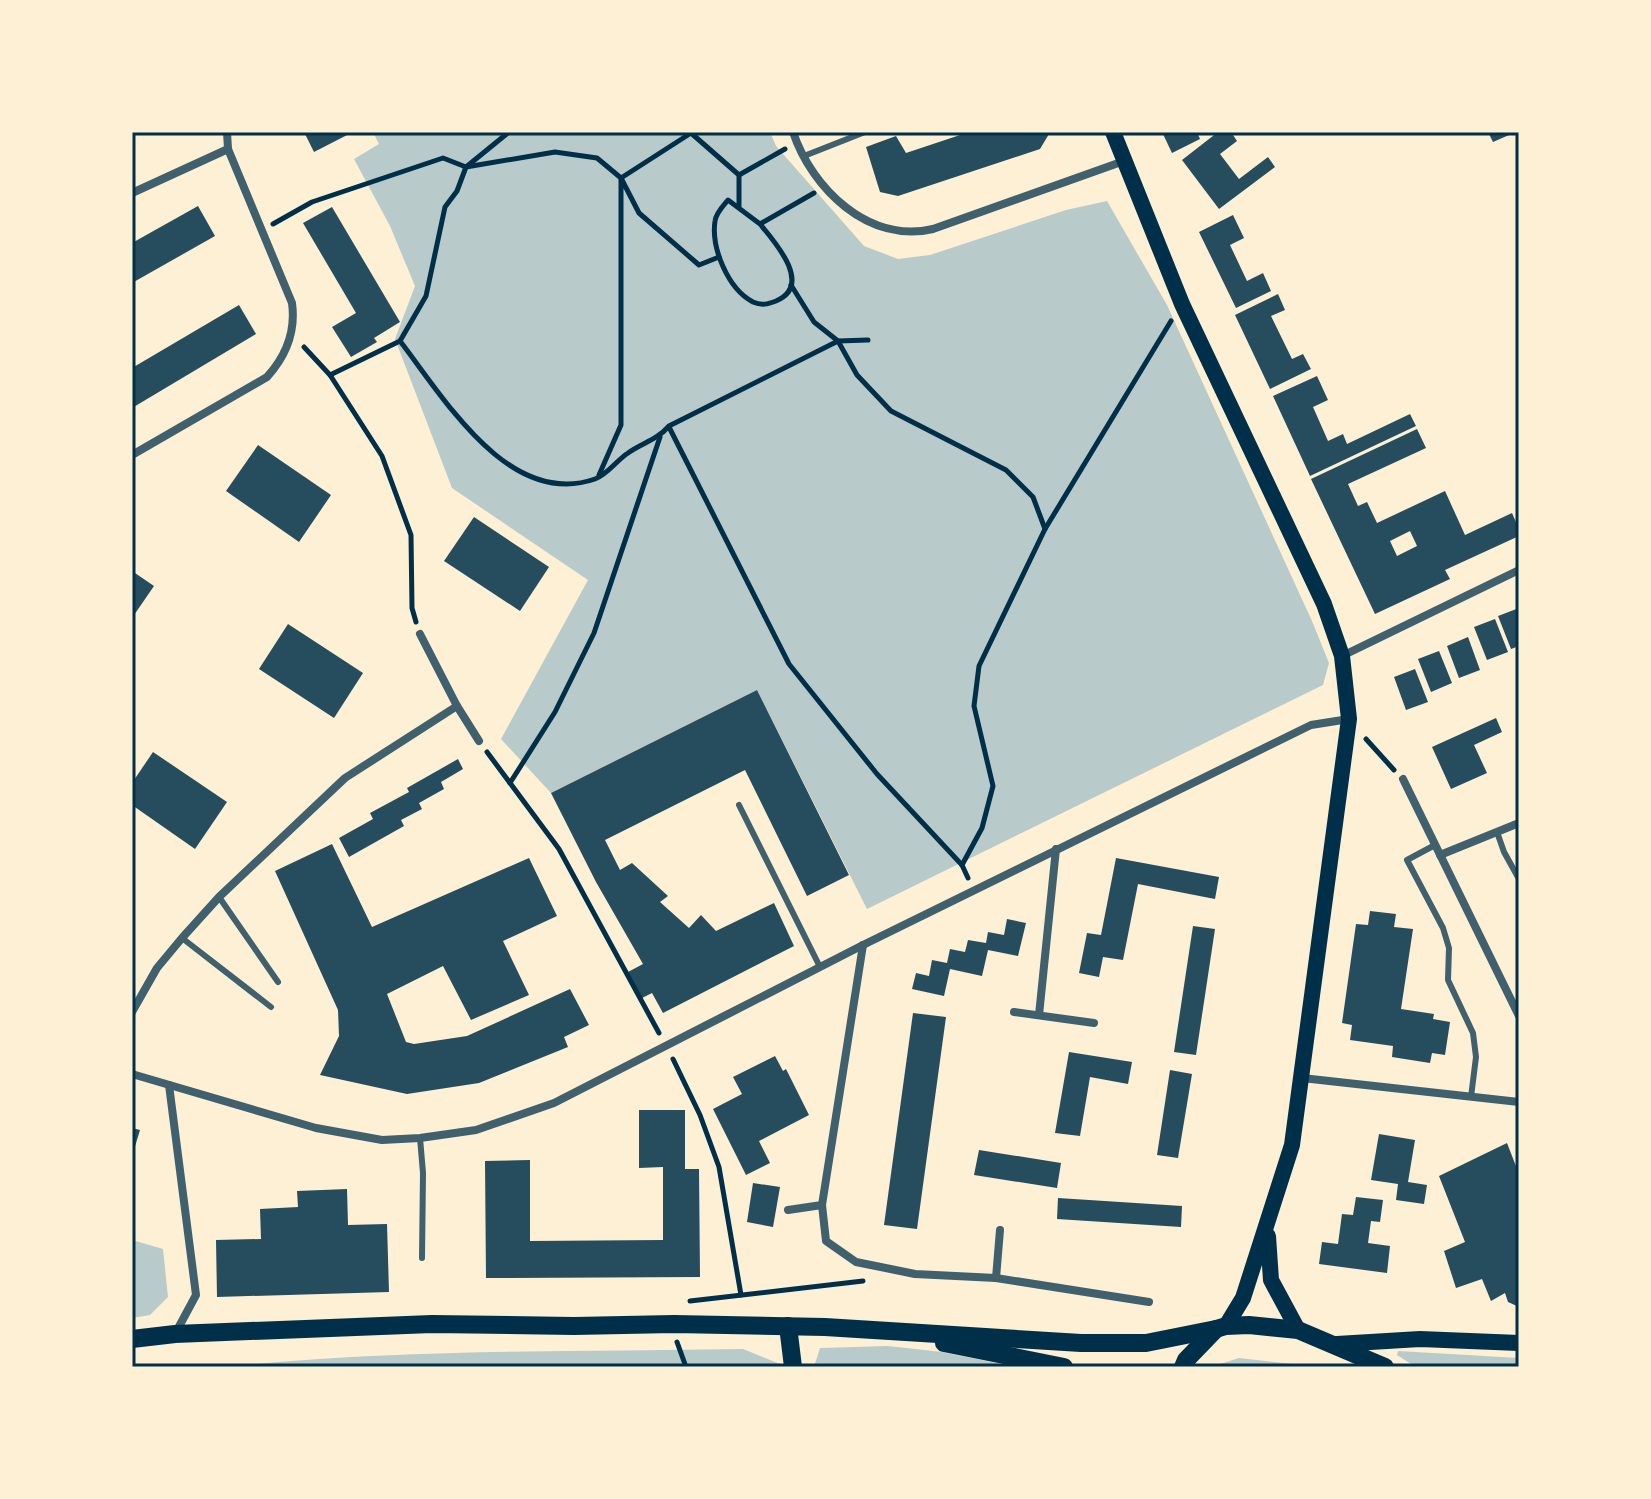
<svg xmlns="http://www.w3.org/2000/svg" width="1651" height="1499" font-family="'IBM Plex Sans',sans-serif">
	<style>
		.green { fill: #b9caca }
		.building { fill: #264d5e; fill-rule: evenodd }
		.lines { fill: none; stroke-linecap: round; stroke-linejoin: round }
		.path { stroke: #003049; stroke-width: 5 }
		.service { stroke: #3f606c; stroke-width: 6 }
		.minor { stroke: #3f606c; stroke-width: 8 }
		.secondary { stroke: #003049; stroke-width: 16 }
		.trunk { stroke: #003049; stroke-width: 18 }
		.neatline { fill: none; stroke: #003049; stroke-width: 3 }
	</style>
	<rect width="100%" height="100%" fill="#fdf0d5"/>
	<!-- green -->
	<g class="green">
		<polygon points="373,132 770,132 776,146 864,246 898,259 930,255 1066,210 1107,201 1167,305 1312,621 1329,663 1323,685 867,909 757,690 551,793 501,739 588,580 452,488 395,339 415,286 390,226 354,159 379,144"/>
		<polygon points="132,1240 163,1249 168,1297 150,1315 132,1318"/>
		<polygon points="888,1346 942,1352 1016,1367 814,1367 820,1348"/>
		<path d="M743 1349 780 1364 768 1367H256V1364C418 1349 581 1352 743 1349Z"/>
		<polygon points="1398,1351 1519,1358 1519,1367 1416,1367 1397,1355"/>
		<polygon points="1239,1358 1301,1365 1307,1367 1211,1367"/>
	</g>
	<!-- building -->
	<g class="building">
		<polygon points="304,132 353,132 314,152"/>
		<polygon points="969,132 1049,134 1040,149 898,196 880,192 866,147 896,136 906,153"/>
		<polygon points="1162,132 1197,132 1200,139 1172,153"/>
		<polygon points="1218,132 1231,132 1237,141 1220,154 1239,179 1268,157 1275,167 1219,209 1182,160"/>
		<polygon points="1488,132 1516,132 1493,142"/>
		<polygon points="198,206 215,236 132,283 132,243"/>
		<polygon points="332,207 400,322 374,338 377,342 351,357 332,327 356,313 303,223"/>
		<polygon points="1233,215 1244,238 1230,245 1247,281 1263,273 1271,291 1236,308 1199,232"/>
		<polygon points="1278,294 1285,310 1271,316 1292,359 1303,354 1311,369 1270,389 1235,315"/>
		<polygon points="239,305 256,334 132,408 132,368"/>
		<polygon points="1317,376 1328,400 1313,407 1328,441 1343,434 1347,444 1410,414 1416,426 1310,476 1273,396"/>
		<path d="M1417 429 1426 448 1348 484 1358 506 1367 502 1377 523 1445 491 1465 535 1512 513 1519 529V536L1445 570 1450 579 1375 614 1311 479ZM1410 531 1417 546 1397 556 1390 541Z"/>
		<polygon points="258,445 331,495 299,542 226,491"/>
		<polygon points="474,517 549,567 520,611 444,561"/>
		<polygon points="132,571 154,586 132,618"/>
		<polygon points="1519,608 1519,646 1511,649 1498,616"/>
		<polygon points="1495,619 1508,652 1487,660 1474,627"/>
		<polygon points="288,624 363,673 334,718 259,669"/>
		<polygon points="1468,637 1480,670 1459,678 1447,646"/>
		<polygon points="1439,651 1452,683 1431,692 1418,659"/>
		<polygon points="1415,669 1428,702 1406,710 1394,677"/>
		<polygon points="757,690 849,875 807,896 745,770 605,840 620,870 632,863 668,896 660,902 689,928 701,915 716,931 774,903 794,946 663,1013 652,993 642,998 628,972 643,964 596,882 551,793"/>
		<polygon points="1496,718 1502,732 1474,745 1487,773 1451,789 1432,747"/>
		<polygon points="153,752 227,802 195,849 132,805 132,783"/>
		<polygon points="458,759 463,769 441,782 444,789 419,803 422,809 401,820 404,826 349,857 339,838 373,819 370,813 409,792 407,788"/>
		<polygon points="332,844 372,927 529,858 557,916 503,941 529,995 471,1020 443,966 387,994 406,1042 414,1044 467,1036 570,989 589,1025 564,1037 568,1047 479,1083 407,1094 320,1075 339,1036 338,1010 275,871"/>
		<polygon points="1116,858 1219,877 1215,899 1138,884 1123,960 1103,957 1099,977 1079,973 1087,933 1101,935"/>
		<polygon points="1370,911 1396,914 1394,927 1413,929 1401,1009 1434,1014 1433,1019 1450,1022 1445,1055 1432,1053 1430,1063 1392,1057 1393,1046 1350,1040 1352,1025 1342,1023 1356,924 1368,925"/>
		<polygon points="1007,919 1026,923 1018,956 988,950 982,976 950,969 944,996 912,989 916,973 929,976 932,960 947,963 950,949 965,952 968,940 986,943 988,932 1004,935"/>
		<polygon points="1193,926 1215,929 1196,1055 1174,1052"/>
		<polygon points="913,1013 946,1017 917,1229 884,1225"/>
		<polygon points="1069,1052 1132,1062 1128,1084 1090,1077 1080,1136 1055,1133"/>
		<polygon points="775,1056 783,1071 786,1069 809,1115 759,1141 770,1163 746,1175 713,1109 742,1094 733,1077"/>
		<polygon points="1170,1070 1192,1074 1178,1158 1157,1155"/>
		<polygon points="639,1110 685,1110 685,1169 699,1169 700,1277 486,1278 485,1161 530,1160 530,1241 663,1240 663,1167 639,1168"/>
		<polygon points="132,1128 140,1130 133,1153 132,1153"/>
		<polygon points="1379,1134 1415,1140 1408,1182 1427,1185 1424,1204 1396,1200 1398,1184 1371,1180"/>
		<polygon points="1507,1143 1519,1174 1519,1307 1508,1302 1505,1293 1491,1301 1482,1279 1456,1288 1444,1251 1465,1242 1439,1176"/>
		<polygon points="979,1150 1061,1163 1057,1188 974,1175"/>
		<polygon points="753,1183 780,1187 773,1227 747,1222"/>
		<polygon points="347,1189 348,1225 387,1224 389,1292 217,1297 216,1240 261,1239 260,1209 298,1207 297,1191"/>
		<polygon points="1356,1197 1383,1200 1380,1222 1371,1221 1368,1243 1390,1246 1387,1273 1319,1264 1322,1242 1338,1244 1342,1214 1353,1215"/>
		<polygon points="1058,1198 1182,1206 1181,1227 1057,1219"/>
	</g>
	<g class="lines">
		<!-- path -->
		<g class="path">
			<polyline points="691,133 739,175 739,206"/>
			<polyline points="739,175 785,149"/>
			<polyline points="273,224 312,202 443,158 466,167 555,152 597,158 621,178 691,133"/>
			<path d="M760 224 728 200C723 206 716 213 715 221 711 248 728 289 753 302 762 306 768 304 776 301 814 285 774 241 760 224L814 193"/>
			<polyline points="791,285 814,322 838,341 868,340"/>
			<polyline points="400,341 426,296 445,207 457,191 466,167 509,132"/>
			<polyline points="304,347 330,375 382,456 411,535 412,608 416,622"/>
			<path d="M330 375 400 341C444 398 509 509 595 479 607 475 617 460 628 453 642 443 657 440 669 426L838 341 857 375 891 411 1006 470 1033 497 1045 529"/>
			<polyline points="669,427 789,664 877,774 962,865 968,878"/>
			<polyline points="599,475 621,425 621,178 639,213 699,265 719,257"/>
			<polyline points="1366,739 1394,770"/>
			<polyline points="487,752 559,849 659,1033"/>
			<polyline points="510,783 555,712 594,633 660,437"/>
			<polyline points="962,865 982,828 993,786 974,706 979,666 1045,529 1171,321"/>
			<polyline points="673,1059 700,1115 719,1167 741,1295"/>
			<polyline points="690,1301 863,1281"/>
			<polyline points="677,1342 686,1367"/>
		</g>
		<!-- service -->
		<g class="service">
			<polyline points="804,156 865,132"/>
			<polyline points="739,805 820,967"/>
			<polyline points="1497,832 1504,852 1519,879"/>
			<polyline points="1435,845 1407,860 1443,928 1449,948 1448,980 1473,1033 1476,1057 1471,1097"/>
			<polyline points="219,897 278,982"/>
			<polyline points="182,938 271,1007"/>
			<polyline points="420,1138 423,1173 422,1258"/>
		</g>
		<!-- minor -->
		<g class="minor">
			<path d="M793 132C812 189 869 244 933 229L1124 161"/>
			<polyline points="132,193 228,149"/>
			<path d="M132 455 267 377C286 356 296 332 292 303L228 149 227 132"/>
			<polyline points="420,634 457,706 479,741"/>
			<polyline points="1342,656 1519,570"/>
			<polyline points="1403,779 1519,1016"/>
			<polyline points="1440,855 1519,823"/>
			<polyline points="863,945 822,1205 826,1241 856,1262 915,1274 996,1278 1149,1302"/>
			<polyline points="132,1012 157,968 182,938 219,897 345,778 457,706"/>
			<polyline points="1014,1012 1094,1023"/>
			<polyline points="1039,1015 1056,849"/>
			<polyline points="132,1074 316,1128 382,1140 420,1138 476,1130 554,1103 863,945 1311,725 1349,719"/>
			<polyline points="1302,1078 1519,1102"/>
			<polyline points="169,1085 196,1295 175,1334"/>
			<polyline points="788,1210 822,1205"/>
			<polyline points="996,1278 1000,1230"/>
		</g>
		<!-- secondary -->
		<g class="secondary">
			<polyline points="1113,132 1182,304 1324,604 1342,656 1349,719 1292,1145 1243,1298 1226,1326"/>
			<polyline points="1268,1236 1271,1280 1298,1330"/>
			<polyline points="1337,1344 1420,1339 1519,1343"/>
		</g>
		<!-- trunk -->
		<g class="trunk">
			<polyline points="788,1326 793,1367"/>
			<polyline points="132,1339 175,1334 432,1324 574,1326 674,1324 825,1327 1081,1343 1146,1343 1216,1329"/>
			<polyline points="944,1343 1064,1367"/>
			<polyline points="1183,1367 1186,1360 1216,1329 1226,1326 1249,1325 1298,1330 1385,1367"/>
		</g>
	</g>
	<!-- border -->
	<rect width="1651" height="1499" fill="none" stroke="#fdf0d5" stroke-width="268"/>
	<rect x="134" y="134" width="1383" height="1231" class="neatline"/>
</svg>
